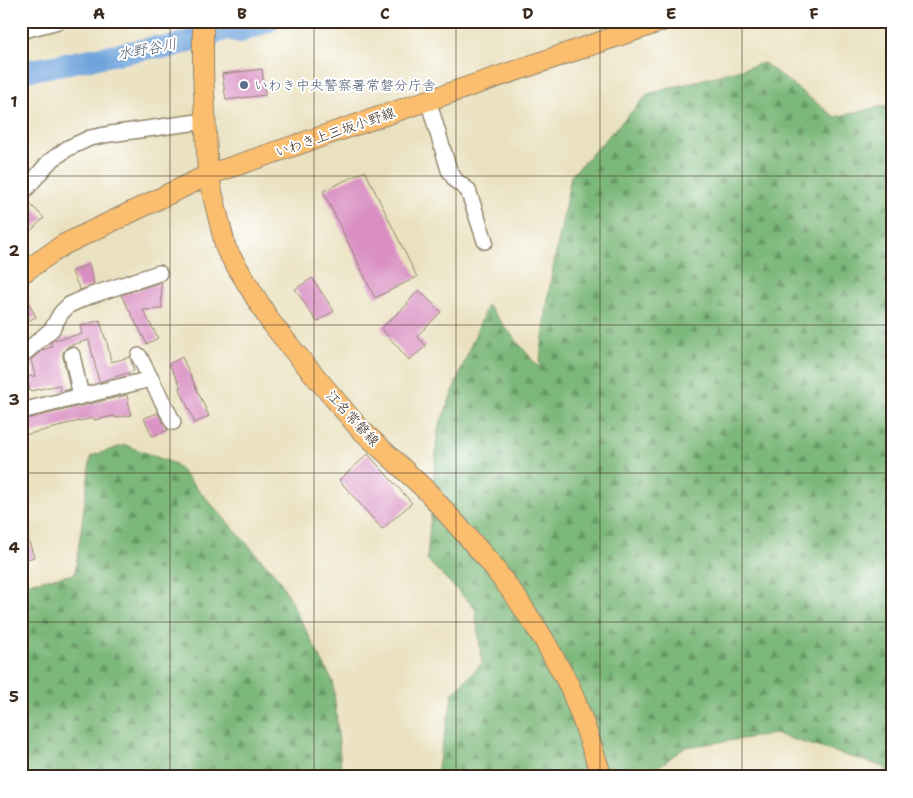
<svg xmlns="http://www.w3.org/2000/svg" width="913" height="798" font-family="'Shantell Sans','Klee One',sans-serif">
	<style>
		.forest { fill: url(#forest-firs); stroke: #5b714c }
		.lines { fill: none; stroke-linecap: round; stroke-linejoin: round }
		.river { stroke: #6ea3db; stroke-width: 22 }
		.building { fill: #d98fc2 }
		.minor-casing { stroke: #92866e; stroke-width: 18 }
		.major-casing { stroke: #92866e; stroke-width: 22 }
		.minor { stroke: #fff; stroke-width: 15 }
		.major { stroke: #fbbd6e; stroke-width: 20 }
		.grid { fill: none; stroke: #3b2a1e; stroke-width: 1; stroke-opacity: 0.55 }
		.service-dot { fill: #5c6f8a; stroke: #fff; stroke-width: 2 }
		.labels { text-anchor: middle; dominant-baseline: central; stroke-width: 4; stroke-linejoin: round; paint-order: stroke }
		.service-label { font-size: 14px; fill: #4e5e75; stroke: #fff; text-anchor: start }
		.street-label { font-size: 14px; fill: #3b2a1e; stroke: #fff }
		.water-label { font-size: 15px; font-style: italic; fill: #4f5a6a; stroke: #fff }
		.neatline { fill: none; stroke: #3b2a1e; stroke-width: 2 }
		.grid-label { font-size: 16px; text-anchor: middle; font-weight: bold; fill: #3b2a1e }
	</style>
	<defs>
		<pattern id="forest-firs" width="22" height="20" patternUnits="userSpaceOnUse" patternTransform="scale(1.25)"><rect width="22" height="20" fill="#7bb879"/><path d="M5 1l3.5 6h-7zM16 11l3.5 6h-7z" fill="#669663"/></pattern>
	</defs>
	<rect width="100%" height="100%" fill="#fff"/>
	<filter id="ink" filterUnits="userSpaceOnUse"><feTurbulence type="fractalNoise" baseFrequency=".02" numOctaves="2"/><feDisplacementMap in="SourceGraphic" scale="10" xChannelSelector="R" yChannelSelector="G"/><feConvolveMatrix kernelMatrix="1 2 1 2 8 2 1 2 1" color-interpolation-filters="sRGB"/></filter>
	<filter id="wash" filterUnits="userSpaceOnUse"><feTurbulence type="fractalNoise" baseFrequency=".0096" numOctaves="4" result="noise"/><feDisplacementMap in="SourceGraphic" scale="20" xChannelSelector="R" yChannelSelector="G"/><feGaussianBlur stdDeviation="1.12" result="paint"/><feColorMatrix in="noise" values="0 0 0 0 0 0 0 0 0 0 0 0 0 0 0 0 0 1.4 0 .05"/><feComposite in="paint" operator="in"/></filter>
	<g filter="url(#wash)">
		<rect width="100%" height="100%" fill="#eae1bf"/>
		<!-- forest -->
		<g class="forest">
			<polygon points="764,63 835,117 892,104 892,774 881,766 775,734 685,747 645,777 436,777 453,693 482,663 475,608 427,560 438,429 487,305 539,368 550,284 571,176 648,94"/>
			<polygon points="125,445 175,464 279,579 333,682 342,777 21,777 21,584 75,574 91,456"/>
		</g>
		<g class="lines">
			<!-- river -->
			<polyline class="river" points="21,72 156,47 167,48 228,29 240,32 269,21"/>
		</g>
		<g id="blocks">
			<!-- building -->
			<g class="building">
				<polygon points="262,69 265,95 226,100 222,74"/>
				<polygon points="365,171 417,277 375,298 323,191"/>
				<polygon points="29,203 44,218 21,240 21,211"/>
				<polygon points="89,264 94,285 80,290 72,272"/>
				<polygon points="312,278 334,311 317,322 295,289"/>
				<polygon points="161,282 162,309 143,310 158,338 147,344 121,295"/>
				<polygon points="21,288 36,317 21,324"/>
				<polygon points="419,290 441,312 417,336 426,346 409,360 381,328 408,304 407,303"/>
				<polygon points="100,320 105,338 106,338 111,362 130,357 134,371 99,382 89,340 68,346 63,352 63,357 70,389 61,392 59,385 30,391 27,377 35,376 31,360 42,350 52,347 51,342 54,340 82,334 80,326"/>
				<polygon points="182,357 209,416 195,423 179,387 181,387 169,364"/>
				<polygon points="127,395 131,415 115,418 115,416 94,420 93,418 62,425 62,426 25,435 22,420"/>
				<polygon points="158,413 165,426 168,430 152,436 144,418"/>
				<polygon points="368,454 412,503 382,529 339,480"/>
				<polygon points="23,524 34,557 21,561 21,525"/>
			</g>
		</g>
	</g>
	<g filter="url(#ink)">
		<use href="#blocks" fill-opacity="0" stroke="#92866e" stroke-width="1"/>
		<g class="lines">
			<defs>
				<g id="minor">
					<polyline points="21,31 58,21"/>
					<polyline points="428,100 449,170 456,181 468,190 485,241"/>
					<polyline points="21,195 49,162 68,148 90,138 110,134 205,121"/>
					<polyline points="72,355 81,396"/>
					<polyline points="21,356 52,329 61,313 69,305 89,296 159,273"/>
					<polyline points="139,356 173,422"/>
					<polyline points="21,411 151,379"/>
				</g>
				<g id="major">
					<polyline points="203,21 203,71 208,175 226,249 270,321 293,350 359,428 428,492 488,560 518,600 543,638 570,687 584,724 602,777"/>
					<polyline points="21,274 63,245 208,175 662,21"/>
				</g>
			</defs>
			<!-- minor casing -->
			<use href="#minor" class="minor-casing"/>
			<!-- major casing -->
			<use href="#major" class="major-casing"/>
			<!-- minor -->
			<use href="#minor" class="minor"/>
			<!-- major -->
			<use href="#major" class="major"/>
		</g>
	</g>
	<!-- grid -->
	<path class="grid" d="M170 21V777M314 21V777M456 21V777M600 21V777M742 21V777M21 176H892M21 325H892M21 473H892M21 622H892"/>
	<!-- markers -->
	<circle class="service-dot" cx="244" cy="85" r="5"/>
	<g class="labels">
		<!-- service labels -->
		<g class="service-label">
			<text x="254" y="85">いわき中央警察署常磐分庁舎</text>
		</g>
		<!-- street labels -->
		<g class="street-label">
			<text transform="translate(335 132) rotate(-19)">いわき上三坂小野線</text>
			<text transform="translate(353 418) rotate(47)">江名常磐線</text>
		</g>
		<!-- water labels -->
		<g class="water-label">
			<text transform="translate(147 49) rotate(-10)">水野谷川</text>
		</g>
	</g>
	<!-- margin -->
	<rect width="913" height="798" fill="none" stroke="#fff" stroke-width="55"/>
	<rect x="28" y="28" width="858" height="742" class="neatline"/>
	<g class="grid-label">
		<text x="99" y="19">A</text>
		<text x="242" y="19">B</text>
		<text x="385" y="19">C</text>
		<text x="528" y="19">D</text>
		<text x="671" y="19">E</text>
		<text x="814" y="19">F</text>
		<text x="14" y="107">1</text>
		<text x="14" y="256">2</text>
		<text x="14" y="405">3</text>
		<text x="14" y="553">4</text>
		<text x="14" y="702">5</text>
	</g>
</svg>
